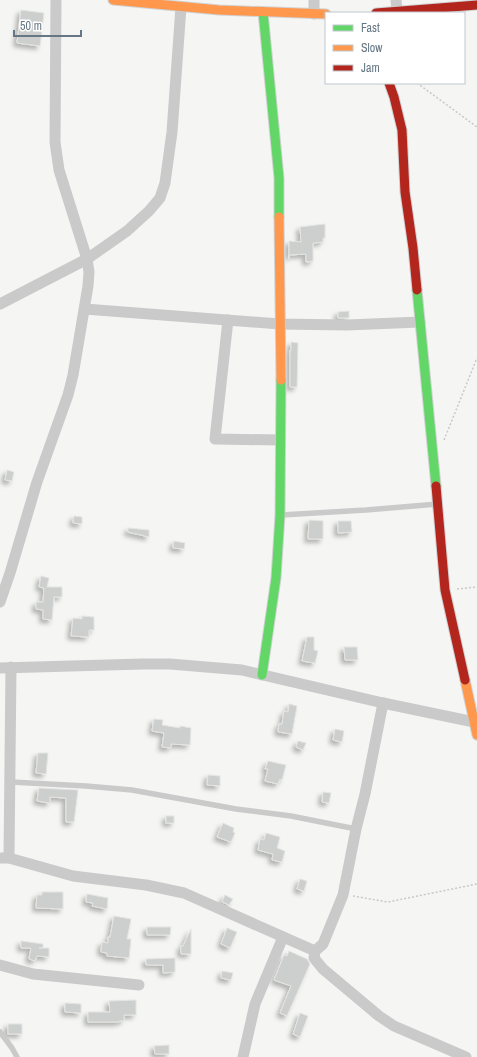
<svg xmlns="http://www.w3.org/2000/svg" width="477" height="1057" font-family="'Archivo Narrow',sans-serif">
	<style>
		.building { fill: #cdcece; stroke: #e4e4e3; filter: url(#shadow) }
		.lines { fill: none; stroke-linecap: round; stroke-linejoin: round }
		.fast-casing { stroke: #d1d2d3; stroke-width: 11 }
		.slow-casing { stroke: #d1d2d3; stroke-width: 11 }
		.jam-casing { stroke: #d1d2d3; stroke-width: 11 }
		.path { stroke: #c7c9c9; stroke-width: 1.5; stroke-dasharray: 2 2; stroke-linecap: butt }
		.lane { stroke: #cacacb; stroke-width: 5.5 }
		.street { stroke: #cacacb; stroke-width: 11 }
		.fast { stroke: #63d668; stroke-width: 9 }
		.slow { stroke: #ff974d; stroke-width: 9 }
		.jam { stroke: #b3261e; stroke-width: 9 }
	</style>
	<defs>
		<filter id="shadow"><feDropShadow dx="-3.5" dy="3.5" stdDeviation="2" flood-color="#0004"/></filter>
	</defs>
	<rect width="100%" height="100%" fill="#f5f5f3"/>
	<!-- building -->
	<g class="building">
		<polygon points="21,10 44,13 40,46 17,43"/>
		<polygon points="325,224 325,238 323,238 323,242 313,243 313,261 306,262 306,254 289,255 289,259 289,241 301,242 300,227"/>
		<polygon points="349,311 349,318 338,318 338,312"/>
		<polygon points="291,342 298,343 297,387 290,387 290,350 291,351"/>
		<polygon points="7,470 14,472 12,481 5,480"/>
		<polygon points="74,516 82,517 82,524 73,523"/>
		<polygon points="309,520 323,521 323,539 308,539"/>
		<polygon points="338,521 351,521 352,532 338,533"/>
		<polygon points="128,528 149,530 149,537 128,532"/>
		<polygon points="174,541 185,543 184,549 173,548"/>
		<polygon points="41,576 49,578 47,587 62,587 62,597 54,597 52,620 43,619 43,610 36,609 36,602 43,602 44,588 39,587"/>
		<polygon points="82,616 94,617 94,630 89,630 89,637 71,636 73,618 82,619"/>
		<polygon points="307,637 314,637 314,650 318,651 315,663 302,661"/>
		<polygon points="344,647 357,647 358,660 345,660"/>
		<polygon points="289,704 297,706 292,734 278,732 279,724 282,724 284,711 288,712"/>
		<polygon points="154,719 163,720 162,725 180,728 180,726 191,728 190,745 171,744 171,748 162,747 164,733 152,731"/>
		<polygon points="335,729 344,731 342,742 333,740"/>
		<polygon points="298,741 306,743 303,750 296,747"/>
		<polygon points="38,753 48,753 46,774 36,773"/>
		<polygon points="268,761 286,765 282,780 280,779 278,784 265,781 268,769 265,769"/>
		<polygon points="208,775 220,776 220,786 207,785"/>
		<polygon points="39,788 78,790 74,822 66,822 66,798 50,797 50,803 37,801"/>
		<polygon points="323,792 331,793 329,803 322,802"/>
		<rect x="166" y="816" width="8" height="7"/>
		<polygon points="223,823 234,828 233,832 235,833 231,842 217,837"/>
		<polygon points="266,833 280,837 277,848 285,851 282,862 272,860 273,854 258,850 260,839 264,840"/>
		<polygon points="300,879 307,881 304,891 297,889"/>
		<polygon points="42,892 63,892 63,909 36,908 37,895 42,895"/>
		<polygon points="87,894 108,898 107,909 92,906 93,903 86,902"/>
		<polygon points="225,895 233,899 229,905 222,902"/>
		<polygon points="114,916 131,919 127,939 131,939 129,958 107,956 107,953 101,952 102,942 108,943 108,937 110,937"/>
		<polygon points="147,927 171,927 170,935 147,935"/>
		<polygon points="227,928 237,932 230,948 221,944"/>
		<polygon points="191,929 191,954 181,954 181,946 183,946"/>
		<polygon points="21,941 43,944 43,948 39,948 49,948 49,957 37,956 35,961 29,959 31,948 21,948"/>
		<polygon points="289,951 307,959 310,964 287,1016 280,1013 291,986 274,980 284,955 287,956"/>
		<polygon points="175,958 175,972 163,973 163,965 146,965 146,959"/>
		<polygon points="222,971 233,973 231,980 221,978"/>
		<polygon points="136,1000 136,1015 124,1015 124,1021 119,1021 119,1022 88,1022 88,1012 110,1012 109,1001"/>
		<polygon points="65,1003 81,1004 81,1013 65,1012"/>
		<polygon points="300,1013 308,1016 300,1037 293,1034"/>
		<rect x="8" y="1024" width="14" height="10"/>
		<polygon points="169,1045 169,1054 155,1054 154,1046"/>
	</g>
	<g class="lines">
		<defs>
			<g id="fast">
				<polyline points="263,12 279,178 279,217"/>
				<polyline points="417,290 436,486"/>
				<polyline points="262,675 276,578 280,515 281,380"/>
			</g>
			<g id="slow">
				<polyline points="113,0 219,10 326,14"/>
				<polyline points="279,217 281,380"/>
				<polyline points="465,680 477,735"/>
			</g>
			<g id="jam">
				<polyline points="376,13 477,5"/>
				<polyline points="389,83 394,97 402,130 405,192 413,248 417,290"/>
				<polyline points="436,486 445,590 465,680"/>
			</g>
		</defs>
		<!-- fast casing -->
		<use href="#fast" class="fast-casing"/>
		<!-- slow casing -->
		<use href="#slow" class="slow-casing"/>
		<!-- jam casing -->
		<use href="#jam" class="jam-casing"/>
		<!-- path -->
		<g class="path">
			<polyline points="417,83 477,127"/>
			<polyline points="444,440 477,358"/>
			<polyline points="457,589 477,587"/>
			<polyline points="353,896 388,902 477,884"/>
		</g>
		<!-- lane -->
		<g class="lane">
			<polyline points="281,515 366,510 438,504"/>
			<polyline points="11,782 86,786 132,790 236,809 291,816 356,829"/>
			<polyline points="0,1032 12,1048 17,1057"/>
		</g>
		<!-- street -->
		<g class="street">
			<polyline points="314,0 314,14"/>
			<polyline points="396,0 397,11"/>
			<polyline points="0,304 87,259 127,231 149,211 160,198 165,183 172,132 181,7"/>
			<polyline points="85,309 280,324 347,325 420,322"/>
			<polyline points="228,320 215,439 280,440"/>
			<polyline points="0,602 10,573 37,482 68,395 73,375 88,286 89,272 87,259 59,170 55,142 56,0"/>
			<polyline points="0,668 143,664 170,664 242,670 383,703 474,722"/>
			<polyline points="383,703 365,794 356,829 343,895 323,944 315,951 314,958 323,969 379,1016 394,1026 466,1057"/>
			<polyline points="0,858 9,858 73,876 146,885 184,893 315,951"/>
			<polyline points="9,858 11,667"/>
			<polyline points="0,965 33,974 139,985"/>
			<polyline points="243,1057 255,1004 283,937"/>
		</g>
		<!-- fast -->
		<use href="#fast" class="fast"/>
		<!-- slow -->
		<use href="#slow" class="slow"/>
		<!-- jam -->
		<use href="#jam" class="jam"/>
	</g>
	<!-- legend -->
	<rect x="325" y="12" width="140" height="72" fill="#ffffff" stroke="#c1c8ce"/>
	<rect x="333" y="25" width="20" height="6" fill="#63d668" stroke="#c1c8ce"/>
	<text x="361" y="32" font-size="12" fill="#657684">Fast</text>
	<rect x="333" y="45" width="20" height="6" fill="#ff974d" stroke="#c1c8ce"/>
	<text x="361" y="52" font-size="12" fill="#657684">Slow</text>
	<rect x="333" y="65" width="20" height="6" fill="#b3261e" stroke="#c1c8ce"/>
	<text x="361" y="72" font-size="12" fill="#657684">Jam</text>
	<!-- scale -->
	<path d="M14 30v6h67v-6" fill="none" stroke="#657684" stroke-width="2"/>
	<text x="20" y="30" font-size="12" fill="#657684" stroke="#ffffff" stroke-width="3" paint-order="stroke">50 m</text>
</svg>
